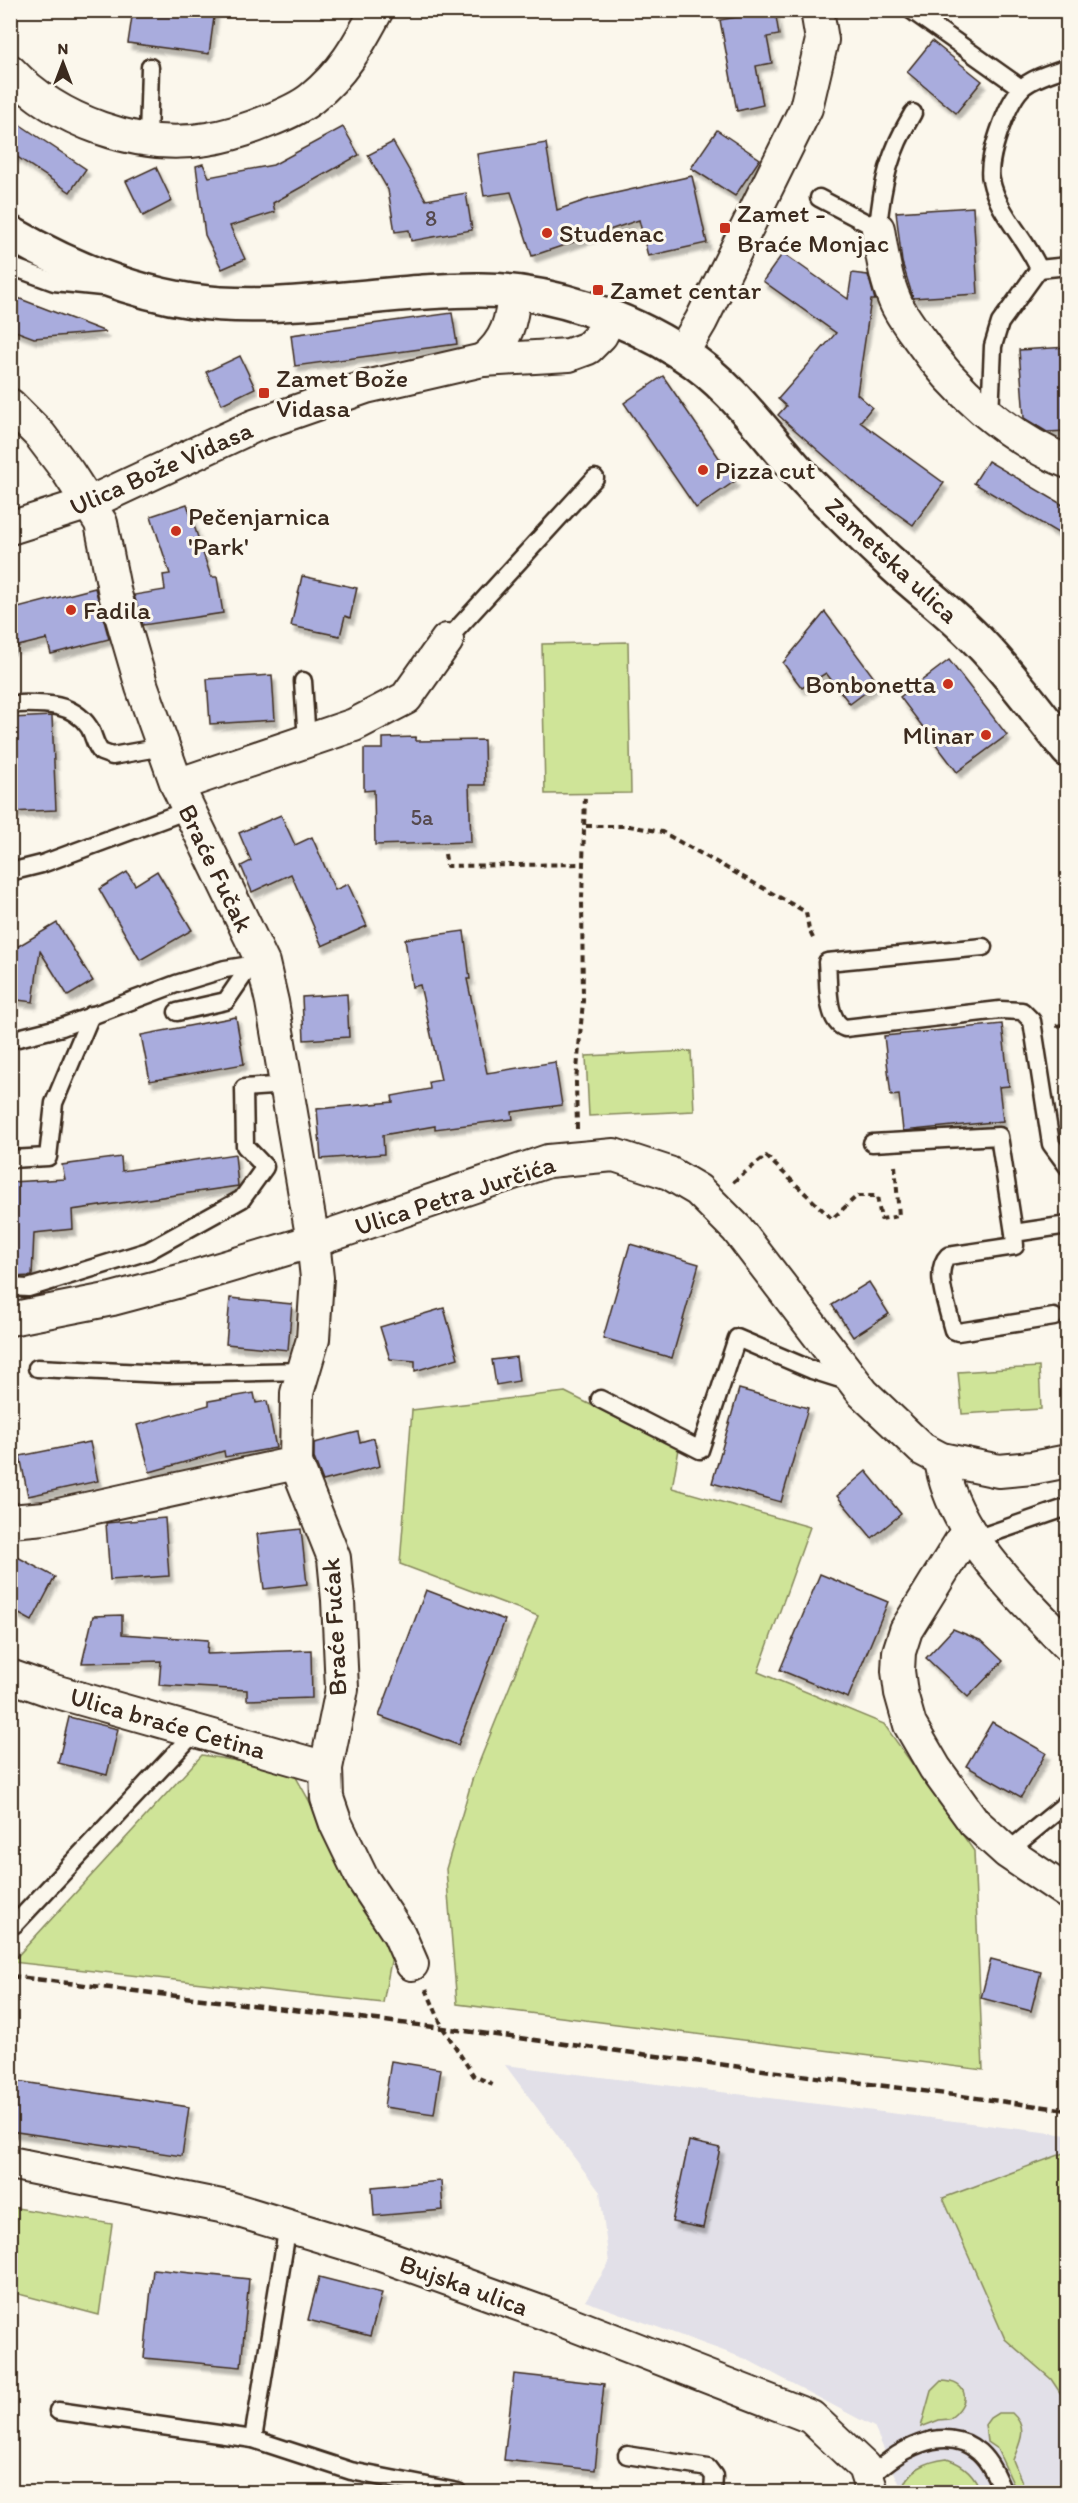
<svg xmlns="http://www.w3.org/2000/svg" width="1078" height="2503" font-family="Itim,sans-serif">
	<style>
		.built { fill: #e2e0e8 }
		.green { fill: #cfe498; stroke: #85875b; stroke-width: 1.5 }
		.building { fill: #a9acdd; stroke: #3b2a1e; stroke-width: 1.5; filter: url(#shadow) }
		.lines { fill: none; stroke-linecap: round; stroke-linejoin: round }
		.lane-casing { stroke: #3b2a1e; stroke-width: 21 }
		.street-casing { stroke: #3b2a1e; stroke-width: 36 }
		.secondary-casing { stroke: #3b2a1e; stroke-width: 38 }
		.path { stroke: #3b2a1e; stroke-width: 4; stroke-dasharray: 6 4.5; stroke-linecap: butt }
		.lane { stroke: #fbf7ec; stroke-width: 16 }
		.street { stroke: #fbf7ec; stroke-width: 32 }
		.secondary { stroke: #fbf7ec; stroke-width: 33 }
		.rail { stroke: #3b2a1e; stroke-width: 4.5; stroke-dasharray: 9 4.5; stroke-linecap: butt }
		.poi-dot { fill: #c8321e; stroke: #fbf7ec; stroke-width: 2 }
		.labels { text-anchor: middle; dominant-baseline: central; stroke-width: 6; stroke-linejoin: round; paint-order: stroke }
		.number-label { font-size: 22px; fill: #564a4e }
		.poi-label { font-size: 26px; fill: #3b2a1e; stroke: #fbf7ec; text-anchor: start }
		.street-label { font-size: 26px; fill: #3b2a1e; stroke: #fbf7ec }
	</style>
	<defs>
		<filter id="shadow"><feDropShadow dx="3.5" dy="6" stdDeviation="1.5" flood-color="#0004"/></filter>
	</defs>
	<rect width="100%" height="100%" fill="#fbf7ec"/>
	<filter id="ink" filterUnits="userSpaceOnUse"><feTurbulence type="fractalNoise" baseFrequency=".0167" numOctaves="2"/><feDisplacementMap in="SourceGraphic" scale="12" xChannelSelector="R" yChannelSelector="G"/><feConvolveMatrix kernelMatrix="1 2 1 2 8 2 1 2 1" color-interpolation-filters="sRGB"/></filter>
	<g filter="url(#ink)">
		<!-- built -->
		<polygon class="built" points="505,2065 1067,2135 1067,2152 943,2198 1005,2339 1051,2379 1067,2403 1067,2492 903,2492 874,2427 746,2359 585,2301 609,2263 600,2192"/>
		<!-- green -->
		<g class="green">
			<polygon points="628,642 631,793 545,794 542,644"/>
			<polygon points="691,1051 694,1111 589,1116 586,1056"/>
			<polygon points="1039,1367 1041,1409 962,1414 958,1372"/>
			<polygon points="565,1392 679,1449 672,1488 810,1527 758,1672 884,1724 974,1851 983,2070 457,2004 446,1869 472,1780 538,1616 400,1564 412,1410"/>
			<polygon points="202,1755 292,1770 393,1951 383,2003 12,1962"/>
			<polygon points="1067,2152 1068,2152 1067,2403 1051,2379 1005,2339 943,2198"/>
			<polygon points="11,2207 112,2224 99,2315 11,2292"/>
			<path d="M941 2381C970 2381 971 2404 949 2419L939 2420 921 2427 931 2391Z"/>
			<path d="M998 2413H1012C1029 2428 1020 2442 1013 2460L1026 2492H1017L997 2449 987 2442 985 2425 990 2418Z"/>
			<path d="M947 2459C965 2465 975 2475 981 2492H903C906 2470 927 2461 947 2459Z"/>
		</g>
		<!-- building -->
		<g class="building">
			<polygon points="133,10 215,10 209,54 128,43"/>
			<polygon points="775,10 779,35 767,37 772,63 756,66 763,105 737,111 720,20"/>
			<polygon points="932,41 982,81 956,113 907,72"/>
			<polygon points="10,118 86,169 70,192 10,152"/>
			<polygon points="343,127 359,155 273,203 275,212 230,226 245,259 222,269 205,235 196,166 203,164 209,177 273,165"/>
			<polygon points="717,130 760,159 735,196 691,168"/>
			<polygon points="393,142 426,200 466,193 472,230 411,241 409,230 395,232 388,190 368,155"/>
			<polygon points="546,143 557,210 589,199 692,176 707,243 648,256 639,220 532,256 511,192 484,196 477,154"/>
			<polygon points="156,167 172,201 143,216 126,181"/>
			<polygon points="973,207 978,294 913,298 902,262 896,212"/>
			<polygon points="783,253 848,299 852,273 868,275 875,300 871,300 857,394 872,407 860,422 944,483 913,525 861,488 778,415 786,406 778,399 836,333 763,281"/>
			<polygon points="10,295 106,332 34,338 10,329"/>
			<polygon points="452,313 457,344 295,366 291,335"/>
			<polygon points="1068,347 1068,431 1047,432 1024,418 1019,350"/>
			<polygon points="240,356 255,388 222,404 206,372"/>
			<polygon points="663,376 735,481 696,508 624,403"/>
			<polygon points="988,461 1068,508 1068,539 974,483"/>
			<polygon points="187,504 211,577 217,577 223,613 143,625 134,595 165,590 163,575 170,574 151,516"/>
			<polygon points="302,576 357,588 350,618 345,616 340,636 291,626"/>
			<polygon points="95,588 109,639 51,654 47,639 10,648 10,610"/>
			<polygon points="825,612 878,683 850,704 826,673 802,688 783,663"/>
			<polygon points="949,660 1007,735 957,772 900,697"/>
			<polygon points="272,675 275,720 210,724 207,679"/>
			<polygon points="52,716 56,810 10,812 10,718"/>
			<polygon points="416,737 416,741 484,740 485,785 469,785 471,842 375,845 374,790 364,791 364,749 383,749 383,738"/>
			<polygon points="281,815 295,845 312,837 335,890 348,884 367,926 322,946 291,874 252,892 241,866 251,861 239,833"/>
			<polygon points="157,871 192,930 140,960 99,889 127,872 135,885"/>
			<polygon points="57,923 93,981 68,996 40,951 33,1002 10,999 10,951"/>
			<polygon points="464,931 470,979 467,979 487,1073 555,1062 562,1105 512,1112 513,1119 435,1129 435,1126 383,1135 384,1154 321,1159 317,1109 393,1102 392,1096 430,1089 429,1082 441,1080 420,985 412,987 405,939"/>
			<polygon points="347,994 349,1037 304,1040 302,997"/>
			<polygon points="236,1017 244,1064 150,1081 141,1035"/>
			<polygon points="1002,1024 1009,1086 999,1087 1003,1121 903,1131 899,1095 891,1096 884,1036"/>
			<polygon points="235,1154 238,1186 72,1210 73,1229 34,1233 32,1276 10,1277 10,1182 65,1179 62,1165 121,1157 122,1171"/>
			<polygon points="630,1244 699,1264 672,1358 603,1338"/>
			<polygon points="869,1282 889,1314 853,1337 832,1305"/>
			<polygon points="230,1298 292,1304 288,1350 226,1344"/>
			<polygon points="444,1308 458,1358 415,1371 415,1361 390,1359 380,1327"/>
			<polygon points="516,1357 519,1381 496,1385 492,1360"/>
			<polygon points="739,1389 808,1408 781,1502 712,1483"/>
			<polygon points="254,1393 256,1403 267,1401 276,1448 225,1457 224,1451 150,1472 137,1425 209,1405 209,1401"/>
			<polygon points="358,1432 360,1442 374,1438 380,1466 323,1481 314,1458 314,1443"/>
			<polygon points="90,1442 98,1481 28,1496 20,1456"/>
			<polygon points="866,1471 901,1514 872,1538 837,1496"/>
			<polygon points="165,1518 169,1576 110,1580 106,1523"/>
			<polygon points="301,1529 307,1584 264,1589 257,1534"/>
			<polygon points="10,1553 55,1577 32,1621 10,1609"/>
			<polygon points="820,1574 888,1602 848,1698 780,1670"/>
			<polygon points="426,1590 505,1620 458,1745 379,1716"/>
			<polygon points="122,1615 122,1634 208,1640 207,1654 311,1650 312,1698 247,1700 247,1690 159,1685 161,1661 82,1663 93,1616"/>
			<polygon points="953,1629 982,1641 1003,1661 968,1697 926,1658"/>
			<polygon points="69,1717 118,1729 107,1775 58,1763"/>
			<polygon points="992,1722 1046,1753 1021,1797 966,1766"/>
			<polygon points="991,1959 1041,1972 1031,2011 981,1998"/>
			<polygon points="391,2061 441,2069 434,2114 384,2107"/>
			<polygon points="10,2080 189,2107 182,2156 10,2131"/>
			<polygon points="689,2141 720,2148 703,2228 672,2222"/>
			<polygon points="441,2181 443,2210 374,2216 372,2187"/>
			<polygon points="153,2269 249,2279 241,2367 144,2358"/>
			<polygon points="319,2277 382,2293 370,2336 308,2320"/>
			<polygon points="514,2374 604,2384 595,2470 504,2460"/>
		</g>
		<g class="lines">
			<defs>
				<g id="lane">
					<polyline points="911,10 1021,88"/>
					<polyline points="148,139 150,67"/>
					<path d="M819 198 878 229C882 183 889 153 913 113"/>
					<polyline points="10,266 54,282 102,287"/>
					<polyline points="1039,269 1068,266"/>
					<path d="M990 416 993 346 1000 323 1039 269C1026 238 998 214 991 180 986 160 1007 103 1021 89 1031 78 1054 72 1068 67"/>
					<polyline points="447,640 595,478"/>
					<polyline points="303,681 307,741"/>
					<path d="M10 704C38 704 71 700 89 727 94 735 94 744 101 752L112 756 163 747"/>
					<polyline points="10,872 42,864 188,810"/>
					<path d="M983 947 827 962C829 980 825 1021 845 1028L1000 1010 1022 1011 1032 1021 1051 1144 1068 1167"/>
					<polyline points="177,1012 226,1001 250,966"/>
					<polyline points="10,1040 62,1027 176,984 225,969 263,963"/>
					<polyline points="872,1143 999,1136 1014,1233"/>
					<polyline points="10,1159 48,1157 54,1103 91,1015"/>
					<polyline points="10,1287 28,1288 148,1251 242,1199 265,1167 245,1146 244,1088 287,1085"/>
					<path d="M1054 1317 958 1332 953 1330 951 1323C947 1304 933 1271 948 1256L1015 1246 1014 1233 1068 1225"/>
					<polyline points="37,1368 166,1374 305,1371"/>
					<polyline points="600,1399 700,1450 737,1338 812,1370 850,1382"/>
					<polyline points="975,1539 1068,1507"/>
					<polyline points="1007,1852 1062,1807 1068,1798"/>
					<polyline points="15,1924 195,1732"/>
					<polyline points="58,2411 253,2439 351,2471 458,2492"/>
					<polyline points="253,2439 288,2225"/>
					<polyline points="627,2455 708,2468 714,2476 713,2492"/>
					<path d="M868 2480C892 2452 945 2421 979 2452 991 2463 997 2478 1003 2492"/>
				</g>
				<g id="street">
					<path d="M10 71C57 121 139 151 207 139 227 136 249 129 268 121 283 115 300 108 312 98 344 72 358 45 377 10"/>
					<path d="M878 229C882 253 885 278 895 301 900 313 909 325 917 336 954 390 1006 437 1068 462"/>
					<polyline points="682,353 701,321 806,108 822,40 817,10"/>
					<path d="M483 360C507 342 512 320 514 292"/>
					<polyline points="10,405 40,435 68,472 101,523 115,594 142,687 177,785 263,963 272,1002 313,1241 317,1278 313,1339 297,1393 296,1463 334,1558 338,1600 342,1689 326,1768 327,1798 336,1824 362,1878 399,1934 412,1964"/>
					<polyline points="10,528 89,503 254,426 366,387 483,360 569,355 588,348 601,335 610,317"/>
					<polyline points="177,785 354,725 406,698 447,640"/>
					<polyline points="10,1319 112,1299 176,1282 313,1241 548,1161 614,1155 669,1173 698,1190 737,1229 863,1393 922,1449 941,1459 999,1471 1032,1468 1068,1461"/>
					<path d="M941 1459C950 1531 1019 1595 1068 1646"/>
					<polyline points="10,1521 45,1518 296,1463"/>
					<polyline points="968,1530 906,1630 899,1652 898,1671 901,1693 910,1725 935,1768 974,1822 1007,1852 1068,1893"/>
					<polyline points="10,1676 47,1689 326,1768"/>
					<polyline points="10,2163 226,2207 370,2251 546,2314 811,2417 864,2467 872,2492"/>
				</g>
				<path id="secondary" d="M10 233C67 266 127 291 192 301 285 314 388 289 481 290 549 290 626 317 683 354 735 387 768 440 810 484 837 511 863 538 891 563 920 590 953 614 980 643 1012 676 1039 714 1068 750"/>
			</defs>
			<!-- lane casing -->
			<use href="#lane" class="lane-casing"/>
			<!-- street casing -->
			<use href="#street" class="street-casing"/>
			<!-- secondary casing -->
			<use href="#secondary" class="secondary-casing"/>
			<!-- path -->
			<g class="path">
				<polyline points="586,826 629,826 662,832 806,912 809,930 815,942"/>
				<polyline points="445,854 447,866 584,864"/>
				<polyline points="1056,1026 1068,1024"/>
				<polyline points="577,1129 576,1082 583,1001 582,899 585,794"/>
				<polyline points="733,1182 766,1156 832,1219 857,1196 877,1196 881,1219 899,1216 895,1165"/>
				<polyline points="426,1989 443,2028 474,2076 493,2084"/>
			</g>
			<!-- lane -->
			<use href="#lane" class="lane"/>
			<!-- street -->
			<use href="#street" class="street"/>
			<!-- secondary -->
			<use href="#secondary" class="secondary"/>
			<!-- rail -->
			<polyline class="rail" points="10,1976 443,2028 1068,2110"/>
		</g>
	</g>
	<!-- markers -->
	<g class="poi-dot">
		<rect x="719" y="222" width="12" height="12" rx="3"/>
		<circle cx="547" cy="233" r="6"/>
		<rect x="592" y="284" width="12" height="12" rx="3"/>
		<rect x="258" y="387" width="12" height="12" rx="3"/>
		<circle cx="703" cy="470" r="6"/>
		<circle cx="176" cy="531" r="6"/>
		<circle cx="71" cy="610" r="6"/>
		<circle cx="948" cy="684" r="6"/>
		<circle cx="986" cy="735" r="6"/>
	</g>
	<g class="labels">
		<!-- number labels -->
		<g class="number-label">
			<text x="431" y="218">8</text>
			<text x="422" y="817">5a</text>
		</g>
		<!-- poi labels -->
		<g class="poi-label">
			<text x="737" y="213">Zamet -<tspan x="737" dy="30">Braće Monjac</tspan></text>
			<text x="559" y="233">Studenac</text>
			<text x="610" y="290">Zamet centar</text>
			<text x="276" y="378">Zamet Bože<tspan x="276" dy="30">Vidasa</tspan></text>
			<text x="715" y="470">Pizza cut</text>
			<text x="188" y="516">Pečenjarnica<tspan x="188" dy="30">'Park'</tspan></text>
			<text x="83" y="610">Fadila</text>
			<text x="936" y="684" text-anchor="end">Bonbonetta</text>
			<text x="974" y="735" text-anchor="end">Mlinar</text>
		</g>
		<!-- street labels -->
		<g class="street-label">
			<text transform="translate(161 468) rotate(-24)">Ulica Bože Vidasa</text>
			<text transform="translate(892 560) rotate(43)">Zametska ulica</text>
			<text transform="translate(216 868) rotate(64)">Braće Fučak</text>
			<text transform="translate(455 1195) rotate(-18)">Ulica Petra Jurčića</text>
			<text transform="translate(334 1627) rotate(-93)">Braće Fućak</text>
			<text transform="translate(168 1723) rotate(16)">Ulica braće Cetina</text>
			<text transform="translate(464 2285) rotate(20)">Bujska ulica</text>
		</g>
	</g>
	<!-- margin -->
	<rect width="1078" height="2503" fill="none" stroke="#fbf7ec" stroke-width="36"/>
	<rect x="18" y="18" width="1042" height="2467" fill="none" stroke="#3b2a1e" stroke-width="2" filter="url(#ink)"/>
	<!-- north arrow -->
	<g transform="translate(63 63)" stroke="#fbf7ec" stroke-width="4.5" paint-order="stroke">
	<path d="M0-4.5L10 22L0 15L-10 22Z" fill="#3b2a1e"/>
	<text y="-9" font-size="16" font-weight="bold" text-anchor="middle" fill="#3b2a1e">N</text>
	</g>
</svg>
